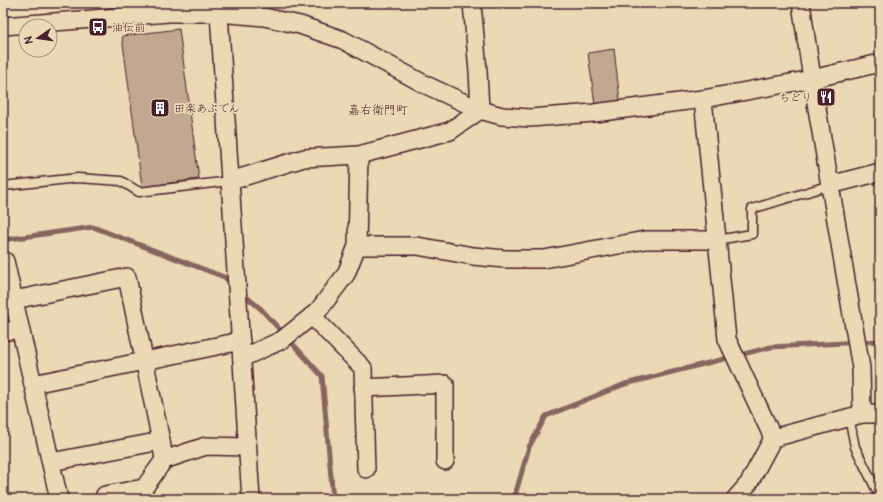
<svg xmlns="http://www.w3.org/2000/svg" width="883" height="502" font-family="Pangolin,'Klee One',sans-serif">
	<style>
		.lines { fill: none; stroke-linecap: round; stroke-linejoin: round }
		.stream { stroke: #87655f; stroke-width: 5 }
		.building { fill: #c0a891; stroke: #4a1f2b }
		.service-casing { stroke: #4a1f2b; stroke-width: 11 }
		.minor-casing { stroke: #4a1f2b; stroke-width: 20 }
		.service { stroke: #ebd9b6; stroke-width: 8 }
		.minor { stroke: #ebd9b6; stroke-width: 17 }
		.labels { text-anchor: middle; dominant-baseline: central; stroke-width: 3.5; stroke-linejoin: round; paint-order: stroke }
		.poi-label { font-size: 11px; fill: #4a1f2b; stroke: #ebd9b6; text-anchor: start }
		.neighbourhood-label { font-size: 12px; fill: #4a1f2b; stroke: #ebd9b6 }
	</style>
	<rect width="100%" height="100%" fill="#ebd9b6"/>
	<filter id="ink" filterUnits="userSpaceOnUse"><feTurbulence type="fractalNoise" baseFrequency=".025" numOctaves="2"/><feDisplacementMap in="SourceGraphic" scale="8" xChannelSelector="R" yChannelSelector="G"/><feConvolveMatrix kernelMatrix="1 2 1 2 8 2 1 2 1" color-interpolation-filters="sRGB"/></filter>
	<g filter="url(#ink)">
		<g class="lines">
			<!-- stream -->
			<g class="stream">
				<polyline points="3,240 93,227 224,277 233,285"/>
				<polyline points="242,293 261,309 322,376 333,499"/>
				<polyline points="514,499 529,447 546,416 625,384 771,347 880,341"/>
			</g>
		</g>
		<!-- building -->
		<g class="building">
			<polygon points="179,29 199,179 142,187 122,36"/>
			<polygon points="614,49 620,101 595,105 588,53"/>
		</g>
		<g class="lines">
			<defs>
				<g id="service">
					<polyline points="3,186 78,178 121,181 139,192 230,181"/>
					<polyline points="717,240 752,234 752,209 830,185"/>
					<polyline points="849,417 855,447 880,497"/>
				</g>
				<g id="minor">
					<polyline points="801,3 812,79 861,368 862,414"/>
					<polyline points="219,13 251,499"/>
					<polyline points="3,26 169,13 219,13 264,17 300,25 343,40 426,85 480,110 502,116 530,118 594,113 703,99 812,79 880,63"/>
					<polyline points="703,99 727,339 773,438"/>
					<polyline points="230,181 304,158 359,155 450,131 480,110 478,71 472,3"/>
					<polyline points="830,185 880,172"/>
					<polyline points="357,246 417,246 473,256 505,259 544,259 645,240 717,240"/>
					<polyline points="5,261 59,499"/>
					<polyline points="14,300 127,277 161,441 51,462"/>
					<polyline points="312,316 363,368 366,469"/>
					<polyline points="3,332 20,329"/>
					<polyline points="242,358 282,340 318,311 346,274 357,246 359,155"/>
					<polyline points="33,384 241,341"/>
					<polyline points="363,388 445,384 445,461"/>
					<polyline points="164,460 206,446 247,447"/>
					<polyline points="104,499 105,495 144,488 164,460 161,441"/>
					<polyline points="735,499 749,483 773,438 862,414 880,414"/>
				</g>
			</defs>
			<!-- service casing -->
			<use href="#service" class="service-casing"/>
			<!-- minor casing -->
			<use href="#minor" class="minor-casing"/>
			<!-- service -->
			<use href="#service" class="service"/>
			<!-- minor -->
			<use href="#minor" class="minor"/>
		</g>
	</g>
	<!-- icons -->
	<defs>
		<symbol id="bus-square" viewBox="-11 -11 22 22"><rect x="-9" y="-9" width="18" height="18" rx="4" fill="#4a1f2b" stroke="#ebd9b6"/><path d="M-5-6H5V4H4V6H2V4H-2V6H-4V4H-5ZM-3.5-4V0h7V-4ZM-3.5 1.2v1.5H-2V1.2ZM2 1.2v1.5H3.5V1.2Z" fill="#fff"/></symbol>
		<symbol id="restaurant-square" viewBox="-11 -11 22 22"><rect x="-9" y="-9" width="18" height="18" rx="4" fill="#4a1f2b" stroke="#ebd9b6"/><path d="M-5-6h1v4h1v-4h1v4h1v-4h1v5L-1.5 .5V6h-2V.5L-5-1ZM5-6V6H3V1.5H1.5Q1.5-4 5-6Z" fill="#fff"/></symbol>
		<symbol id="building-square" viewBox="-11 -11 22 22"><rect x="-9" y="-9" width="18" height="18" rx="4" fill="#4a1f2b" stroke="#ebd9b6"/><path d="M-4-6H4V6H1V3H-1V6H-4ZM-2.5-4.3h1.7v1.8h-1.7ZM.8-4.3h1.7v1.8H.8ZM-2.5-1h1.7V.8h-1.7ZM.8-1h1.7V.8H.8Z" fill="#fff"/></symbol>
	</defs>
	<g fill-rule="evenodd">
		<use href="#bus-square" x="87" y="16" width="22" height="22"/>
		<use href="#restaurant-square" x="815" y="86" width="22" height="22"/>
		<use href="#building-square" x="149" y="97" width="22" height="22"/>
	</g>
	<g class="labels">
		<!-- poi labels -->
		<g class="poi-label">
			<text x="112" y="27">油伝前</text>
			<text x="812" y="97" text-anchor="end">ちどり</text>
			<text x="174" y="108">田楽あぶでん</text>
		</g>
		<!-- neighbourhood labels -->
		<g class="neighbourhood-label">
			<text x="378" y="110">嘉右衛門町</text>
		</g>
	</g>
	<!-- margin -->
	<rect width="883" height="502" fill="none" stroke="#ebd9b6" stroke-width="16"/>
	<rect x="8" y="8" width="867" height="486" fill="none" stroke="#4a1f2b" stroke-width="1.5" filter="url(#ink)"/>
	<!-- north arrow -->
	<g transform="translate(38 38) rotate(257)"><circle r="19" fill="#ebd9b6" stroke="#ab8f7e"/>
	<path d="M0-3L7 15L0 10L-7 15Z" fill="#4a1f2b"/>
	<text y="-6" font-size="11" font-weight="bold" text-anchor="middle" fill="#4a1f2b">N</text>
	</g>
</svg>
